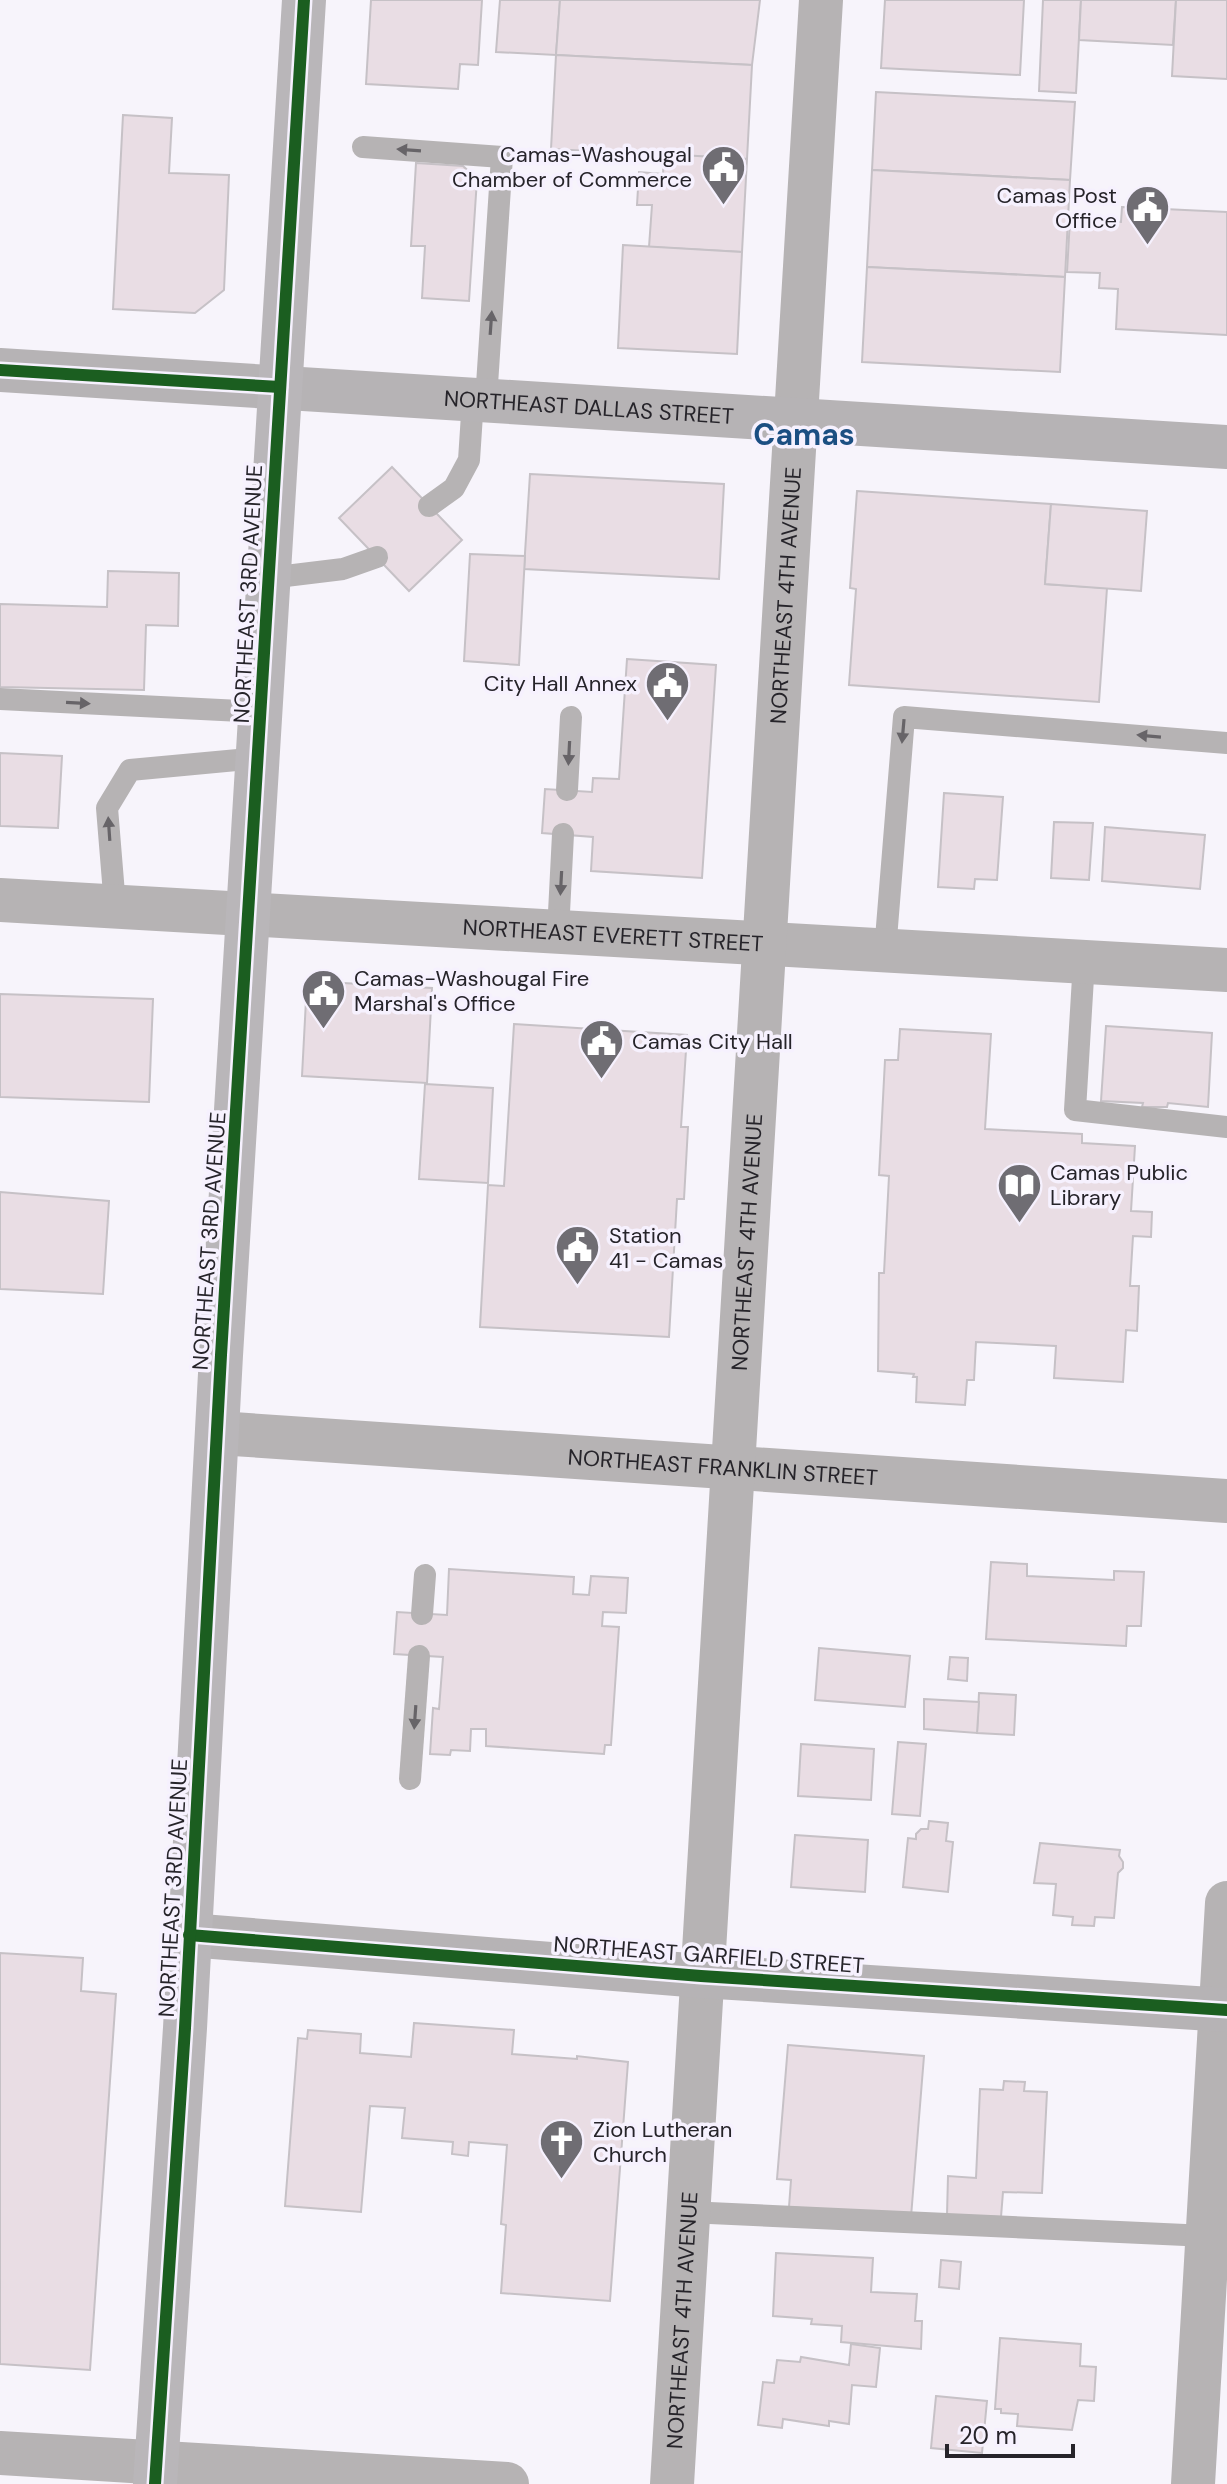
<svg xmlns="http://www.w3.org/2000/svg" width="1227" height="2484" font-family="'DM Sans',sans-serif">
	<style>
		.building { fill: #e9dde4; stroke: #c6c1c6; stroke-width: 2 }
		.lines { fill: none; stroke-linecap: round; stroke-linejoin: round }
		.lane { stroke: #b6b3b4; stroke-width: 22 }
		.street { stroke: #b6b3b4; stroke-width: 44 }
		.secondary { stroke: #b6b3b5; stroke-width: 44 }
		.primary { stroke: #b9b6b9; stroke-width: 44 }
		.cycleway-casing { stroke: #f6f1fe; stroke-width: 17 }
		.cycleway { stroke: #1b5e20; stroke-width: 12 }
		.oneway { fill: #676468 }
		.labels { text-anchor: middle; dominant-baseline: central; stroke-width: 7; stroke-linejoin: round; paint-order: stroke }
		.poi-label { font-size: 22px; fill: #26242a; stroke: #f6f1fe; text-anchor: start }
		.street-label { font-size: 22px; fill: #26242a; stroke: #f6f1fe }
		.district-label { font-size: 30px; font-weight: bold; fill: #1b4f82; stroke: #f6f1fe }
	</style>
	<rect width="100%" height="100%" fill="#f7f4fb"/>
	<!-- building -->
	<g class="building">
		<polygon points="371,0 482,0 478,65 460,64 458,89 366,84"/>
		<polygon points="500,0 560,0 556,55 496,52"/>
		<polygon points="560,0 760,0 752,65 556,55"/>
		<polygon points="885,0 1024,0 1020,75 881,68"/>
		<polygon points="1043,0 1081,0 1076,93 1039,91"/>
		<polygon points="1081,0 1176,0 1173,45 1079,40"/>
		<polygon points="1176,0 1227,0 1227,79 1172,76"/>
		<polygon points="556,55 752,65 747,159 551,149"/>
		<polygon points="876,92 1075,102 1070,180 872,170"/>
		<polygon points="123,115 172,118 169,173 229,175 224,290 195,313 113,309"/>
		<polygon points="664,154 747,159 742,252 649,247 652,205 637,205 639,172 663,174"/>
		<polygon points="416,163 463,166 477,179 469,301 422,298 425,246 411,246"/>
		<polygon points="872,170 1070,180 1065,277 867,267"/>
		<polygon points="1122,207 1227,212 1227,335 1116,329 1118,289 1099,288 1100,273 1067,272 1070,219 1121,222"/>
		<polygon points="623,245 742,252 737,354 618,348"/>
		<polygon points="867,267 1065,277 1060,372 862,362"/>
		<polygon points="392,467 462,540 409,591 339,518"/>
		<polygon points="530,474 724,484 719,579 524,569"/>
		<polygon points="857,491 1051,504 1045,584 1107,588 1099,702 849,685 856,589 850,588"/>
		<polygon points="1051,504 1147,511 1141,591 1045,584"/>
		<polygon points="470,554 525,556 519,665 464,661"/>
		<polygon points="108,571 179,573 178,626 146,625 144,690 0,687 0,604 107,607"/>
		<polygon points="627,659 716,665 702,878 591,871 593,837 542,833 545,789 592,792 593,778 619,779"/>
		<polygon points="0,753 62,756 58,828 0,826"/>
		<polygon points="944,793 1003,797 997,880 975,879 974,889 938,887"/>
		<polygon points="1054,822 1093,823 1089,880 1051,878"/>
		<polygon points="1105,827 1205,835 1200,889 1102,881"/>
		<polygon points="307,981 432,988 427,1083 302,1076"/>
		<polygon points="0,994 153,999 149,1102 0,1097"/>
		<polygon points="514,1024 687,1035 681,1127 688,1127 684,1199 677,1199 669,1337 480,1327 488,1185 504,1186"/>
		<polygon points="1106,1026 1212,1033 1208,1107 1168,1103 1167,1107 1142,1107 1143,1103 1101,1101"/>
		<polygon points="900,1029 991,1034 985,1129 1082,1134 1082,1143 1135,1146 1131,1211 1152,1212 1151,1237 1133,1236 1130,1286 1139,1286 1137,1331 1126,1330 1123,1382 1054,1378 1056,1346 976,1342 974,1380 967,1380 965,1405 916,1402 917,1377 913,1377 914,1374 878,1371 879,1273 884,1273 889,1176 879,1175 885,1060 898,1060"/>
		<polygon points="425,1084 493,1088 488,1183 419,1179"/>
		<polygon points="0,1192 109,1201 103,1294 0,1289"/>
		<polygon points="991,1562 1027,1564 1027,1576 1114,1580 1114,1571 1144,1572 1141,1626 1127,1626 1126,1646 986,1639"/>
		<polygon points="449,1569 574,1577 573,1594 589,1595 591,1576 628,1578 626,1613 603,1612 602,1626 619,1627 611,1745 605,1745 604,1754 486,1746 486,1729 471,1729 470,1751 451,1750 450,1755 430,1754 433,1708 439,1709 443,1657 394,1654 397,1612 447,1615"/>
		<polygon points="819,1648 910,1656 905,1707 815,1700"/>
		<polygon points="950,1657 968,1658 967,1681 948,1679"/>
		<polygon points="979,1693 1016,1695 1014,1735 977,1733"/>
		<polygon points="924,1699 979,1702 977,1733 924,1729"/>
		<polygon points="898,1742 926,1744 920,1816 892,1814"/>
		<polygon points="801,1744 874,1749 871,1800 798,1796"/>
		<polygon points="929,1821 948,1823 946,1841 953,1842 948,1892 903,1887 908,1838 916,1839 916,1834 921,1829 928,1829"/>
		<polygon points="795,1835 868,1840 865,1892 791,1887"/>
		<polygon points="1040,1843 1120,1850 1119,1856 1123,1862 1123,1868 1118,1873 1114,1918 1095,1917 1094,1926 1072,1925 1073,1917 1053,1915 1056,1884 1034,1883"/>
		<polygon points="0,1953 83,1958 81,1991 116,1994 90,2370 0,2364"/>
		<polygon points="414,2023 514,2030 512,2054 577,2059 577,2056 628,2062 610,2301 501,2293 506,2225 501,2224 507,2145 469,2142 468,2156 452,2154 453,2142 402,2138 405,2108 370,2106 361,2212 285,2206 298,2038 307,2039 308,2030 361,2034 360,2053 411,2057"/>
		<polygon points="788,2045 924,2056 911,2217 789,2207 791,2180 777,2179"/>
		<polygon points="1004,2081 1025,2082 1024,2091 1047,2092 1042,2193 1003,2192 1001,2217 947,2215 948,2176 976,2178 980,2089 1003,2090"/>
		<polygon points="776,2253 873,2258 871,2292 917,2294 915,2321 922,2321 921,2349 841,2342 842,2326 811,2324 812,2319 773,2316"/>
		<polygon points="941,2260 961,2262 959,2289 939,2287"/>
		<polygon points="1000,2338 1081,2344 1080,2366 1096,2367 1094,2401 1078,2400 1072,2430 1017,2426 1018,2414 1001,2413 1001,2409 995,2409"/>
		<polygon points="851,2344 880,2348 876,2387 852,2385 849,2424 829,2421 829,2426 783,2419 782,2428 758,2425 763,2382 774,2383 777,2360 800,2362 801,2357 849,2365"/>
		<polygon points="936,2396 987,2401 982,2453 931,2448"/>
	</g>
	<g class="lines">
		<!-- lane -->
		<g class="lane">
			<polyline points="363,147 502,157 486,400"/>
			<polyline points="429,506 454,488 469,460 473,399"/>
			<polyline points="269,578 343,569 377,557"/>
			<polyline points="0,699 261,712"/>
			<polyline points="567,790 571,717"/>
			<polyline points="115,906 107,808 130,770 258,758"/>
			<polyline points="558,932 563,834"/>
			<polyline points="885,951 904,717 1227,743"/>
			<polyline points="1084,961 1075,1110 1227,1127"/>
			<polyline points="422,1614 425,1575"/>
			<polyline points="410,1779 419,1656"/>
			<polyline points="688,2212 1207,2236"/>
		</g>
		<!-- street -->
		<g class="street">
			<path id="s1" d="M0 900 1227 970"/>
			<path id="s2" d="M218 1433 1227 1501"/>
			<polyline points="0,2453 507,2484"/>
			<path id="s3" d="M672 2484 821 0"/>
			<polyline points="1193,2484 1227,1903"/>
		</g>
		<!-- secondary -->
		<g class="secondary">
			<path id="s4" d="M0 370 1227 447"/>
			<polyline points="189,1935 701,1976 1227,2010"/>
		</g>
		<!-- primary -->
		<polyline class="primary" points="155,2484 185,2028 221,1355 304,0"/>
		<defs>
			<g id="cycleway">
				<polyline points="0,370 280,387"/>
				<polyline points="189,1935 701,1976 1227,2010"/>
				<polyline points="155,2484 185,2028 221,1355 304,0"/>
			</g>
		</defs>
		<!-- cycleway casing -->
		<use href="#cycleway" class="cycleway-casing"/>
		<!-- cycleway -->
		<use href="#cycleway" class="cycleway"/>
	</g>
	<!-- one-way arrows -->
	<defs><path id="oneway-solid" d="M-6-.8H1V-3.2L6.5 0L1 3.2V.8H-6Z" transform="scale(2)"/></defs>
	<g class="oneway">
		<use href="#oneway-solid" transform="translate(409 150) rotate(-176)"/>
		<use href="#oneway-solid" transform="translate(491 323) rotate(-86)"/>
		<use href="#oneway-solid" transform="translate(78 703) rotate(3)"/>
		<use href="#oneway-solid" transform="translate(903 731) rotate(95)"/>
		<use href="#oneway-solid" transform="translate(1149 736) rotate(-175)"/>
		<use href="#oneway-solid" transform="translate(569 753) rotate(93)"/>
		<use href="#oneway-solid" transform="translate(109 829) rotate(-94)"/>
		<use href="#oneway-solid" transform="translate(561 883) rotate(93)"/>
		<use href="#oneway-solid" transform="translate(415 1717) rotate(94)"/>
	</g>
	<!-- icons -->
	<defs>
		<symbol id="civic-pin" viewBox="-11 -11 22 30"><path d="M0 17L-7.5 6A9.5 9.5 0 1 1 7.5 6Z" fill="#6f6d73" stroke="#f6f1fe"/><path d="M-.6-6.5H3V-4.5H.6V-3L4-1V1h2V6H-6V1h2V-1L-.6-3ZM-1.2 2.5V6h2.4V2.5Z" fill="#fff"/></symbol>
		<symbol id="library-pin" viewBox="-11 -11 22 30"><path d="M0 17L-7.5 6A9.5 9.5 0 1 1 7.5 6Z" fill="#6f6d73" stroke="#f6f1fe"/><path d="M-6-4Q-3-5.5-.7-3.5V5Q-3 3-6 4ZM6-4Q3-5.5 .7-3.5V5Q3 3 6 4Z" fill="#fff"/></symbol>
		<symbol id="church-pin" viewBox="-11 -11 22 30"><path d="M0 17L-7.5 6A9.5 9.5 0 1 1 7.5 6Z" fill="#6f6d73" stroke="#f6f1fe"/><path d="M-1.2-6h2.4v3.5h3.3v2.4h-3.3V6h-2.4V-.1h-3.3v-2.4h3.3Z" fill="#fff"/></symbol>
	</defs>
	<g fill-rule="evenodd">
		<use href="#civic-pin" x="698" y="142" width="51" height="69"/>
		<use href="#civic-pin" x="1122" y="182" width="51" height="69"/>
		<use href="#civic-pin" x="642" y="658" width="51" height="69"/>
		<use href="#civic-pin" x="298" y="966" width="51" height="69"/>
		<use href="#civic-pin" x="576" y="1016" width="51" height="69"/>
		<use href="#library-pin" x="994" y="1160" width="51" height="69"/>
		<use href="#civic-pin" x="552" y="1222" width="51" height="69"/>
		<use href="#church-pin" x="536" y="2116" width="51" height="69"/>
	</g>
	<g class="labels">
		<!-- poi labels -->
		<g class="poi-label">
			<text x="692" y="154" text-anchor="end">Camas-Washougal<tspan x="692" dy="25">Chamber of Commerce</tspan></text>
			<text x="1117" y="195" text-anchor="end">Camas Post<tspan x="1117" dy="25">Office</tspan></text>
			<text x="637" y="683" text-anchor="end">City Hall Annex</text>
			<text x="354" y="978">Camas-Washougal Fire<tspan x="354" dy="25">Marshal's Office</tspan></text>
			<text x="632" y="1041">Camas City Hall</text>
			<text x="1050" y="1172">Camas Public<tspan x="1050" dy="25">Library</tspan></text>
			<text x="609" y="1235">Station<tspan x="609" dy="25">41 - Camas</tspan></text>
			<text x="593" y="2129">Zion Lutheran<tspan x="593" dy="25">Church</tspan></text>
		</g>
		<!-- street labels -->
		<g class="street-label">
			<text stroke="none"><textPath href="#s4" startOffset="590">NORTHEAST DALLAS STREET</textPath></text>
			<text transform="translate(248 594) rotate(-87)">NORTHEAST 3RD AVENUE</text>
			<text stroke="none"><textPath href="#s3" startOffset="1892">NORTHEAST 4TH AVENUE</textPath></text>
			<text stroke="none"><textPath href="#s1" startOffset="614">NORTHEAST EVERETT STREET</textPath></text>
			<text transform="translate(209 1241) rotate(-86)">NORTHEAST 3RD AVENUE</text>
			<text stroke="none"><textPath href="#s3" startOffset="1244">NORTHEAST 4TH AVENUE</textPath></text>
			<text stroke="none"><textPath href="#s2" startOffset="506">NORTHEAST FRANKLIN STREET</textPath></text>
			<text transform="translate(173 1888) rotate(-87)">NORTHEAST 3RD AVENUE</text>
			<text transform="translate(709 1955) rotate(4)">NORTHEAST GARFIELD STREET</text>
			<text stroke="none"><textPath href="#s3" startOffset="164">NORTHEAST 4TH AVENUE</textPath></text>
		</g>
		<!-- district labels -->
		<g class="district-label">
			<text x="804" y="434">Camas</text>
		</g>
	</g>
	<!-- scale -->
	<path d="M947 2444v12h126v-12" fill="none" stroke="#26242a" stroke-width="4"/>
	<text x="959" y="2444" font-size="24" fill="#26242a" stroke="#f6f1fe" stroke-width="6" paint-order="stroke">20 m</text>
</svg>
